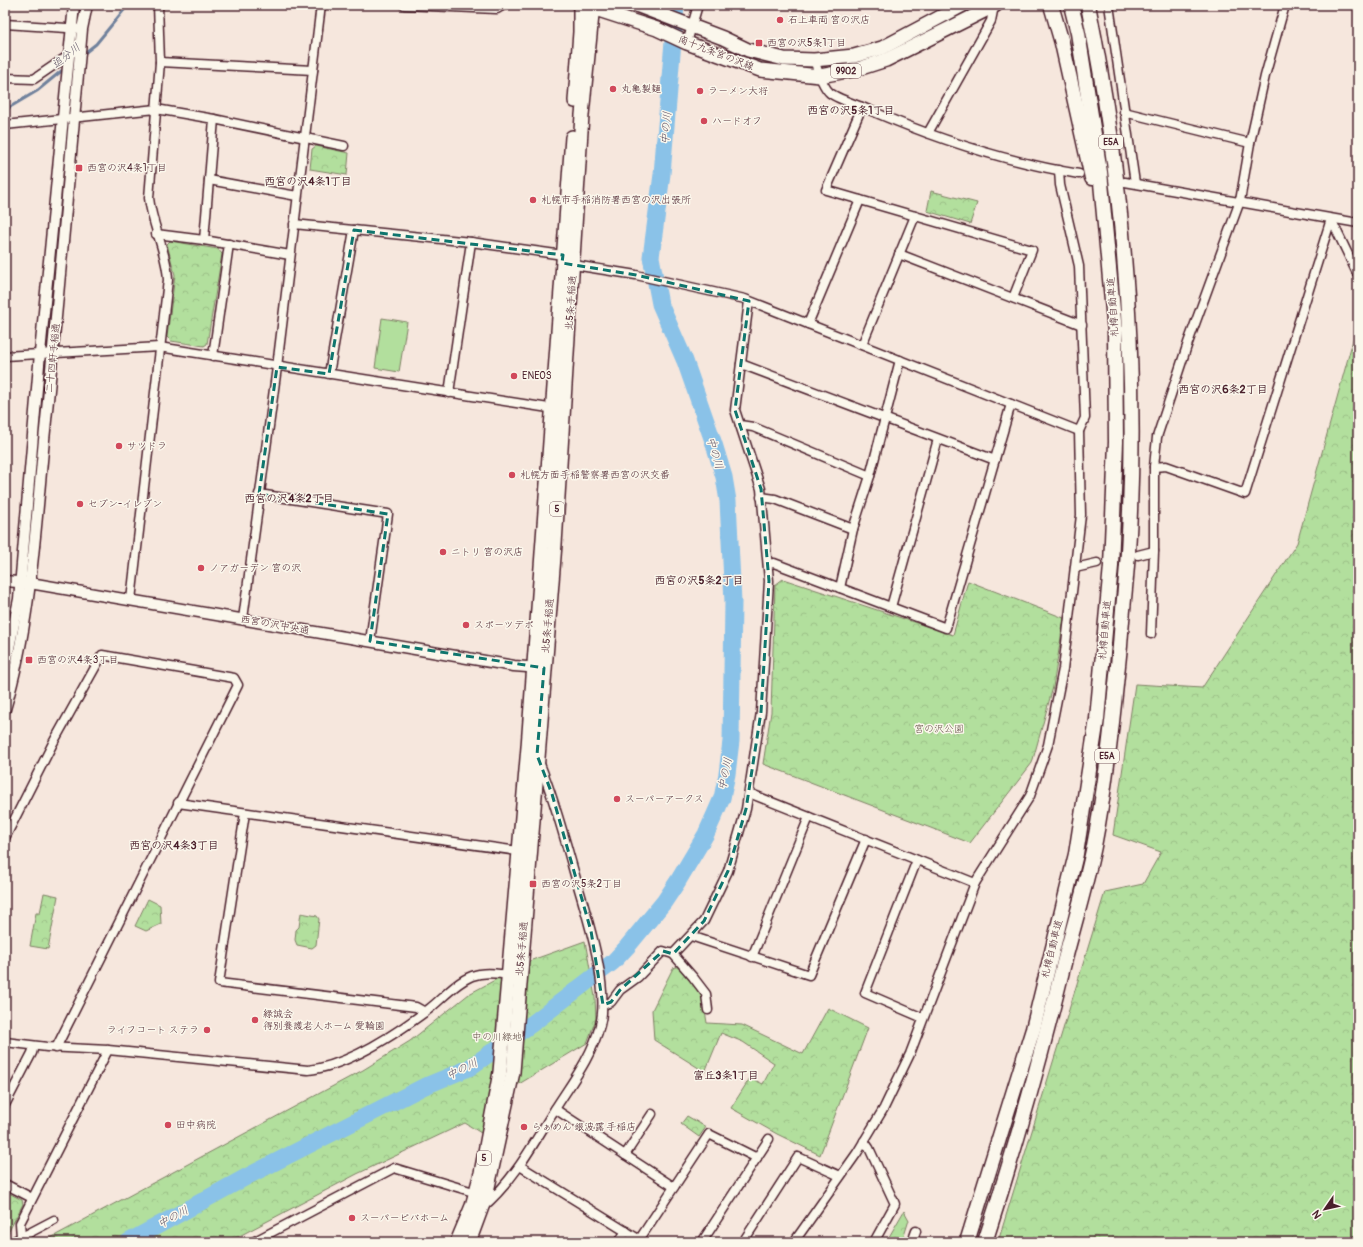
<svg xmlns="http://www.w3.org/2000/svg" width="1363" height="1247" font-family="Pangolin,'Klee One',sans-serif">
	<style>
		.grass { fill: #b2df9d; stroke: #7e7f64 }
		.forest { fill: url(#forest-crowns); stroke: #7e7f64 }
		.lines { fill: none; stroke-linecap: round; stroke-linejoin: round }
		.stream { stroke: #70819c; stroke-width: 3 }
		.river { stroke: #8ac2e8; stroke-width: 17 }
		.minor-casing { stroke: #4a1f2b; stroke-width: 11 }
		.tertiary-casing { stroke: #4a1f2b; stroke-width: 13 }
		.primary-casing { stroke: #4a1f2b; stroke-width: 16 }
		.trunk-casing { stroke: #4a1f2b; stroke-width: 16 }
		.motorway-casing { stroke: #4a1f2b; stroke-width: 17 }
		.minor { stroke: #fbf7ec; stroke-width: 8 }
		.tertiary { stroke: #fbf7ec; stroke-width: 10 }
		.primary { stroke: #fbf7ec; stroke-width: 13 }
		.trunk { stroke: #fbf7ec; stroke-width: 13 }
		.motorway { stroke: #fbf7ec; stroke-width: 14 }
		.marked { fill: none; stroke: #0f766e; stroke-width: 3; stroke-dasharray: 8 5; stroke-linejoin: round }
		.poi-dot { fill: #d1495b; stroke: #fbf7ec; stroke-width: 1.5 }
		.labels { text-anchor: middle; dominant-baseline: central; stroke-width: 3; stroke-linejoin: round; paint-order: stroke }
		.shield { fill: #fbf7ec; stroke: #7f6065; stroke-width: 1 }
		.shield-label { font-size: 9px; font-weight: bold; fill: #4a1f2b }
		.poi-label { font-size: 10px; fill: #4a1f2b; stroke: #fbf7ec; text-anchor: start }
		.street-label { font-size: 10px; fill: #4a1f2b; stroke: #fbf7ec }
		.park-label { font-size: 10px; fill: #644f48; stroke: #fbf7ec }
		.water-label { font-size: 11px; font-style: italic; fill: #5d5064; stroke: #fbf7ec }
		.neighbourhood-label { font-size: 11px; font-weight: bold; fill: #4a1f2b; stroke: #fbf7ec }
	</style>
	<defs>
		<pattern id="forest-crowns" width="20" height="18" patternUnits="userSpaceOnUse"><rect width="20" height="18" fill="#b2df9d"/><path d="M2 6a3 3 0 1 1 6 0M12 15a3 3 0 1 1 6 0" fill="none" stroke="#9bbf87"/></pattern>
	</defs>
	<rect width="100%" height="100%" fill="#f6e7dd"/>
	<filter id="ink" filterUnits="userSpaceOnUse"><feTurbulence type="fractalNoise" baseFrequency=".025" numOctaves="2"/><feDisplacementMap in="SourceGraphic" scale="8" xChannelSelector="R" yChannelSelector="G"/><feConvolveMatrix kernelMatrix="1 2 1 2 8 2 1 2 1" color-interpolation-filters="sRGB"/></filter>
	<g filter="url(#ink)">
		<!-- grass -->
		<polygon class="grass" points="382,318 407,322 399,372 375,368"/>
		<!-- forest -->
		<g class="forest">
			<polygon points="316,146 349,153 347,175 310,169 312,149"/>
			<polygon points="931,191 977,203 970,224 927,211"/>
			<polygon points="170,241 218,249 222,254 207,344 204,346 171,341 167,337 175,275 167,244"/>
			<polygon points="1358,328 1358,1242 998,1242 1105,892 1143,884 1161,852 1113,835 1135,684 1202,688 1297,543 1356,329"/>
			<polygon points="783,579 953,635 968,581 1064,618 1053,687 1032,763 970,843 763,764 771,712 775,585"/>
			<polygon points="44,893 58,896 48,949 30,946 36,913 40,913"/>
			<polygon points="148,899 160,905 161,924 146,931 135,926"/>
			<polygon points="301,913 317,916 319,919 316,945 312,948 297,945 295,940 296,930 299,927"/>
			<polygon points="585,941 595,997 596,1019 587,1043 489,1102 481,1133 465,1123 357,1174 228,1242 43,1242 363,1070 410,1041 469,994 532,960"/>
			<polygon points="679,966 703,998 707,1023 742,1025 803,1054 828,1008 868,1028 820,1155 777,1134 731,1108 750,1078 763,1084 774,1063 743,1042 721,1033 705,1072 654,1040 652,1010 673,968"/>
			<polygon points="687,1116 706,1127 699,1137 681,1124"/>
			<polygon points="5,1191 22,1200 23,1204 8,1233 5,1231"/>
			<polygon points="904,1211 909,1220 902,1242 886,1242"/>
		</g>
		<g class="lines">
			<!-- stream -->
			<g class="stream">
				<polyline points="82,55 96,44 128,5"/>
				<polyline points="5,110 37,91 65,68"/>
			</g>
			<!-- river -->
			<polyline class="river" points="128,1242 248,1176 423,1087 469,1068 533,1023 613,962 627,947 664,902 678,881 706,834 715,814 722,798 727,774 731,741 733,602 728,501 724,477 714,444 685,361 660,304 651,257 662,174 676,5"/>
			<defs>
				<g id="minor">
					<polyline points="404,5 497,9 504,5"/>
					<polyline points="1109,5 1135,183"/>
					<polyline points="5,24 82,29"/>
					<polyline points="687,43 698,5"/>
					<path d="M814 60C818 70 822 86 830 93 838 99 857 105 867 109 934 138 1007 162 1079 174"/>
					<polyline points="160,62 313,70"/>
					<polyline points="5,78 34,79 72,53"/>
					<polyline points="862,107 826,190 1032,250 1013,298"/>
					<polyline points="1124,112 1250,143"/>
					<polyline points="5,125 156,109 214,119 344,146"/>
					<polyline points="928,133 991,21 994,6"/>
					<polyline points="209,180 297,196"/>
					<polyline points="1125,182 1358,223"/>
					<polyline points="1331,219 1358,275"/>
					<polyline points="294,224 471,242 563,255"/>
					<polyline points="156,234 204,240 290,255"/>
					<polyline points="204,240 214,119"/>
					<polyline points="899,254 1082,325"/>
					<polyline points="574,265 636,275 745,299 1079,431"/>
					<polyline points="808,324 860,200"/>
					<polyline points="862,345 915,216"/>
					<polyline points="5,356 159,347 555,409"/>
					<polyline points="213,356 229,244"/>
					<polyline points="741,364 995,460"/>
					<polyline points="329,374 354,230"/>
					<polyline points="449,393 471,242"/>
					<polyline points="740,425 753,427 870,476"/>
					<polyline points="1154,467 1166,466 1245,494 1331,219"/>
					<polyline points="259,494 388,514 370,641"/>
					<polyline points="761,497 775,499 853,529"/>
					<polyline points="1138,555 1154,551"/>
					<polyline points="768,564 774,563 946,628 1011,404"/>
					<polyline points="1075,568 1097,563"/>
					<polyline points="840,588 853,529 870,476 900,360"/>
					<path d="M131 600 168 280C167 252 152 226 149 198L160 62 158 5"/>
					<polyline points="891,607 938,439"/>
					<polyline points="243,619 277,367 321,5"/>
					<polyline points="1151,634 1154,551 1154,467 1157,437 1188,343 1240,201 1250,143 1265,76 1285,5"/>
					<polyline points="749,793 975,883"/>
					<polyline points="178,803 518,851"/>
					<polyline points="245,813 219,983 416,1007 425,1012"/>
					<polyline points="5,838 53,743 102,655 234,678 238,685 56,1048"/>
					<polyline points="917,860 865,993 923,1018"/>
					<polyline points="691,936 809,975 866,839"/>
					<polyline points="673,954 704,921 728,871 746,809 761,712 769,581 761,489 735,410 749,301"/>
					<polyline points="752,957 809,817"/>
					<polyline points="603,1005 611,1002 620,990 638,977 663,951 673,954 693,977 706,994 708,1010"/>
					<path d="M5 1042 47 1047 108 1050 308 1070C348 1066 397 1033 429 1009 442 999 456 982 472 976 485 971 499 974 511 975"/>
					<polyline points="5,1105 32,1053 34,1046"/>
					<polyline points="555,1109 674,1187"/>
					<polyline points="864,1141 869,1148 895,1204 874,1242"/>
					<polyline points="625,1155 652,1114"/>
					<polyline points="520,1166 643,1242"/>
					<polyline points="5,1184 32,1198"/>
					<path d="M483 1207C512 1182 530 1150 550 1117 568 1087 591 1060 600 1025 610 987 587 917 576 879 565 840 555 801 540 764"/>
					<polyline points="21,1237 20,1223 108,1050"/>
					<polyline points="639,1240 709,1134 757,1158"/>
					<polyline points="12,1242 54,1220"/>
					<polyline points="253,1242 394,1168 480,1194"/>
					<polyline points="619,1242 626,1231"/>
					<polyline points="702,1242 769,1139"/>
					<polyline points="743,1242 798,1157 840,1176"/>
					<polyline points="794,1242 857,1153 884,1108 910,1054 975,883 1030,796 1048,745 1063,669 1081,515 1079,431 1085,418 1079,266 1060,185 1059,170"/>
					<polyline points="912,1242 916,1231"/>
				</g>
				<g id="tertiary">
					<polyline points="5,581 30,583 514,666 540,668"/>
					<polyline points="5,668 19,599 40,353 74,5"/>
					<path d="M5 709C31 621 35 531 44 440 58 303 70 166 82 29L87 5"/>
				</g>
				<g id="primary">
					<polyline points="583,5 657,29 687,43 760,70 820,76 858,69 886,60 996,5"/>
					<polyline points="636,5 723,38 748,50 784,59 814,60 854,56 882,48 963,5"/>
				</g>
				<g id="trunk">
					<polyline points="575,101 580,32 580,5"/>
					<polyline points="457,1242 472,1206 481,1173 500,1072 528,747 572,137"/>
					<polyline points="469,1242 486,1196 513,1072 555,544 582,115 593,5"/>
				</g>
				<g id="motorway">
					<polyline points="1051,5 1062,43 1092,178"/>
					<polyline points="967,1242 1033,1029 1076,854 1097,719 1111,566 1116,442 1115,332 1100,172 1078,33 1071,5"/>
					<path d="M985 1242C1015 1150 1041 1057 1064 963 1074 924 1086 885 1094 846 1107 780 1113 713 1120 646 1122 615 1126 583 1128 552 1139 369 1124 184 1088 5"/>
				</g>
			</defs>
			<!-- minor casing -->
			<use href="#minor" class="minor-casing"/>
			<!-- tertiary casing -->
			<use href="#tertiary" class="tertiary-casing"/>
			<!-- primary casing -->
			<use href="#primary" class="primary-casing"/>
			<!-- trunk casing -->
			<use href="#trunk" class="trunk-casing"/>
			<!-- motorway casing -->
			<use href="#motorway" class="motorway-casing"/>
			<!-- minor -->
			<use href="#minor" class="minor"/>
			<!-- tertiary -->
			<use href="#tertiary" class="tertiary"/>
			<!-- primary -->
			<use href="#primary" class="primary"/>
			<!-- trunk -->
			<use href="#trunk" class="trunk"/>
			<!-- motorway -->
			<use href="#motorway" class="motorway"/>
		</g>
	</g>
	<!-- marked area -->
	<path class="marked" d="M354 230 563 255 562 263 636 275 749 301 735 410 761 489 769 581 761 712 746 809 728 871 704 921 673 954 663 951 620 990 611 1002 603 1005 591 931 552 794 537 755 544 668 370 641 388 514 259 494 277 367 329 374Z"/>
	<!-- markers -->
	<g class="poi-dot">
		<circle cx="780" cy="20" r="4"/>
		<rect x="755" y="39" width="8" height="8" rx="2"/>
		<circle cx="613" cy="89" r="4"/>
		<circle cx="700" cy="91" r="4"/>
		<circle cx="704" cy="121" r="4"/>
		<rect x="75" y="164" width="8" height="8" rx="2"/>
		<circle cx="533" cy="200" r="4"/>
		<circle cx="514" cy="376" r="4"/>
		<circle cx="119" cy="446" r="4"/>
		<circle cx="512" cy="475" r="4"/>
		<circle cx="80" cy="504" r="4"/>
		<circle cx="443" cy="552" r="4"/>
		<circle cx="201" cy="568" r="4"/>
		<circle cx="466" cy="625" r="4"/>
		<rect x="25" y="656" width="8" height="8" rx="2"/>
		<circle cx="617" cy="799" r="4"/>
		<rect x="529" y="880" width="8" height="8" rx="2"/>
		<circle cx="255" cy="1020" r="4"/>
		<circle cx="207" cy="1030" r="4"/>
		<circle cx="168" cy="1125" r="4"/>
		<circle cx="524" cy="1127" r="4"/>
		<circle cx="352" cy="1218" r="4"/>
	</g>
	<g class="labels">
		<!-- shield labels -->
		<g class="shield">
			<rect x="831" y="64" width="30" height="14" rx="3"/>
			<rect x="1099" y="135" width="24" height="14" rx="3"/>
			<rect x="550" y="502" width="14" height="14" rx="3"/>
			<rect x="1095" y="749" width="24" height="14" rx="3"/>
			<rect x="477" y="1151" width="14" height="14" rx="3"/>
		</g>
		<g class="shield-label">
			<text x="846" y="71">9902</text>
			<text x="1111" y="142">E5A</text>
			<text x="557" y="509">5</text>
			<text x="1107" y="756">E5A</text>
			<text x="484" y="1158">5</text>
		</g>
		<!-- poi labels -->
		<g class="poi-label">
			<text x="788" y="20">石上車両 宮の沢店</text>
			<text x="767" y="43">西宮の沢5条1丁目</text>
			<text x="621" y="89">丸亀製麺</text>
			<text x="708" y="91">ラーメン大将</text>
			<text x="712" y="121">ハードオフ</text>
			<text x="87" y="168">西宮の沢4条1丁目</text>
			<text x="541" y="200">札幌市手稲消防署西宮の沢出張所</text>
			<text x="522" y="376">ENEOS</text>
			<text x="127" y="446">サツドラ</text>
			<text x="520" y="475">札幌方面手稲警察署西宮の沢交番</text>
			<text x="88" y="504">セブン-イレブン</text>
			<text x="451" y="552">ニトリ 宮の沢店</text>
			<text x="209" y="568">ノアガーデン 宮の沢</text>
			<text x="474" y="625">スポーツデポ</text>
			<text x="37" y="660">西宮の沢4条3丁目</text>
			<text x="625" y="799">スーパーアークス</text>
			<text x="541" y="884">西宮の沢5条2丁目</text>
			<text x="263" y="1014">緑誠会<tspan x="263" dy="12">得別養護老人ホーム 愛輪園</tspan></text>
			<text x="199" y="1030" text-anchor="end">ライフコート ステラ</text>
			<text x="176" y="1125">田中病院</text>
			<text x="532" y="1127">らぁめん 銀波露 手稲店</text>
			<text x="360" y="1218">スーパービバホーム</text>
		</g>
		<!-- street labels -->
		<g class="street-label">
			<text transform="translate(716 53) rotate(21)">南十九条宮の沢線</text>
			<text transform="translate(571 303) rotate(-86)">北5条手稲通</text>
			<text transform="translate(1113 307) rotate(-94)">札樽自動車道</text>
			<text transform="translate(53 358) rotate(-84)">二十四軒手稲通</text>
			<text transform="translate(275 625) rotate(10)">西宮の沢中央通</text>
			<text transform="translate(548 626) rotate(-85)">北5条手稲通</text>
			<text transform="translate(1105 630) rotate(-85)">札樽自動車道</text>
			<text transform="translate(522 949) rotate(-85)">北5条手稲通</text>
			<text transform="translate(1052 949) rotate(-76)">札樽自動車道</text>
		</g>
		<!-- park labels -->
		<g class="park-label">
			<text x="939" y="729">宮の沢公園</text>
			<text x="497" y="1037">中の川緑地</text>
		</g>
		<!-- water labels -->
		<g class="water-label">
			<text transform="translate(66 56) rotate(-39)">追分川</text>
			<text transform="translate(666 128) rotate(-85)">中の川</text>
			<text transform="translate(715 453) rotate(74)">中の川</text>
			<text transform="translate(725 774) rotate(-78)">中の川</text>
			<text transform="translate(462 1069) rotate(-26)">中の川</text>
			<text transform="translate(173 1217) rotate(-29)">中の川</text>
		</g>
		<!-- neighbourhood labels -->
		<g class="neighbourhood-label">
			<text x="851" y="110">西宮の沢5条1丁目</text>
			<text x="308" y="181">西宮の沢4条1丁目</text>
			<text x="1223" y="389">西宮の沢6条2丁目</text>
			<text x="289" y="498">西宮の沢4条2丁目</text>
			<text x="699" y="580">西宮の沢5条2丁目</text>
			<text x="174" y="845">西宮の沢4条3丁目</text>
			<text x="726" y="1075">富丘3条1丁目</text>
		</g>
	</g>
	<!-- margin -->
	<rect width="1363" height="1247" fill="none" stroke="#fbf7ec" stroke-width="20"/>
	<rect x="10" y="10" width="1343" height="1227" fill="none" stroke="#4a1f2b" stroke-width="1.5" filter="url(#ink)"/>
	<!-- north arrow -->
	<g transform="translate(1325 1209) rotate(236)" stroke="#fbf7ec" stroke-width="3" paint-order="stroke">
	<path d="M0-3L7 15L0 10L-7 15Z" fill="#4a1f2b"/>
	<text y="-6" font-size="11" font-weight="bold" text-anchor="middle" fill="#4a1f2b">N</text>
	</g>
</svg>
